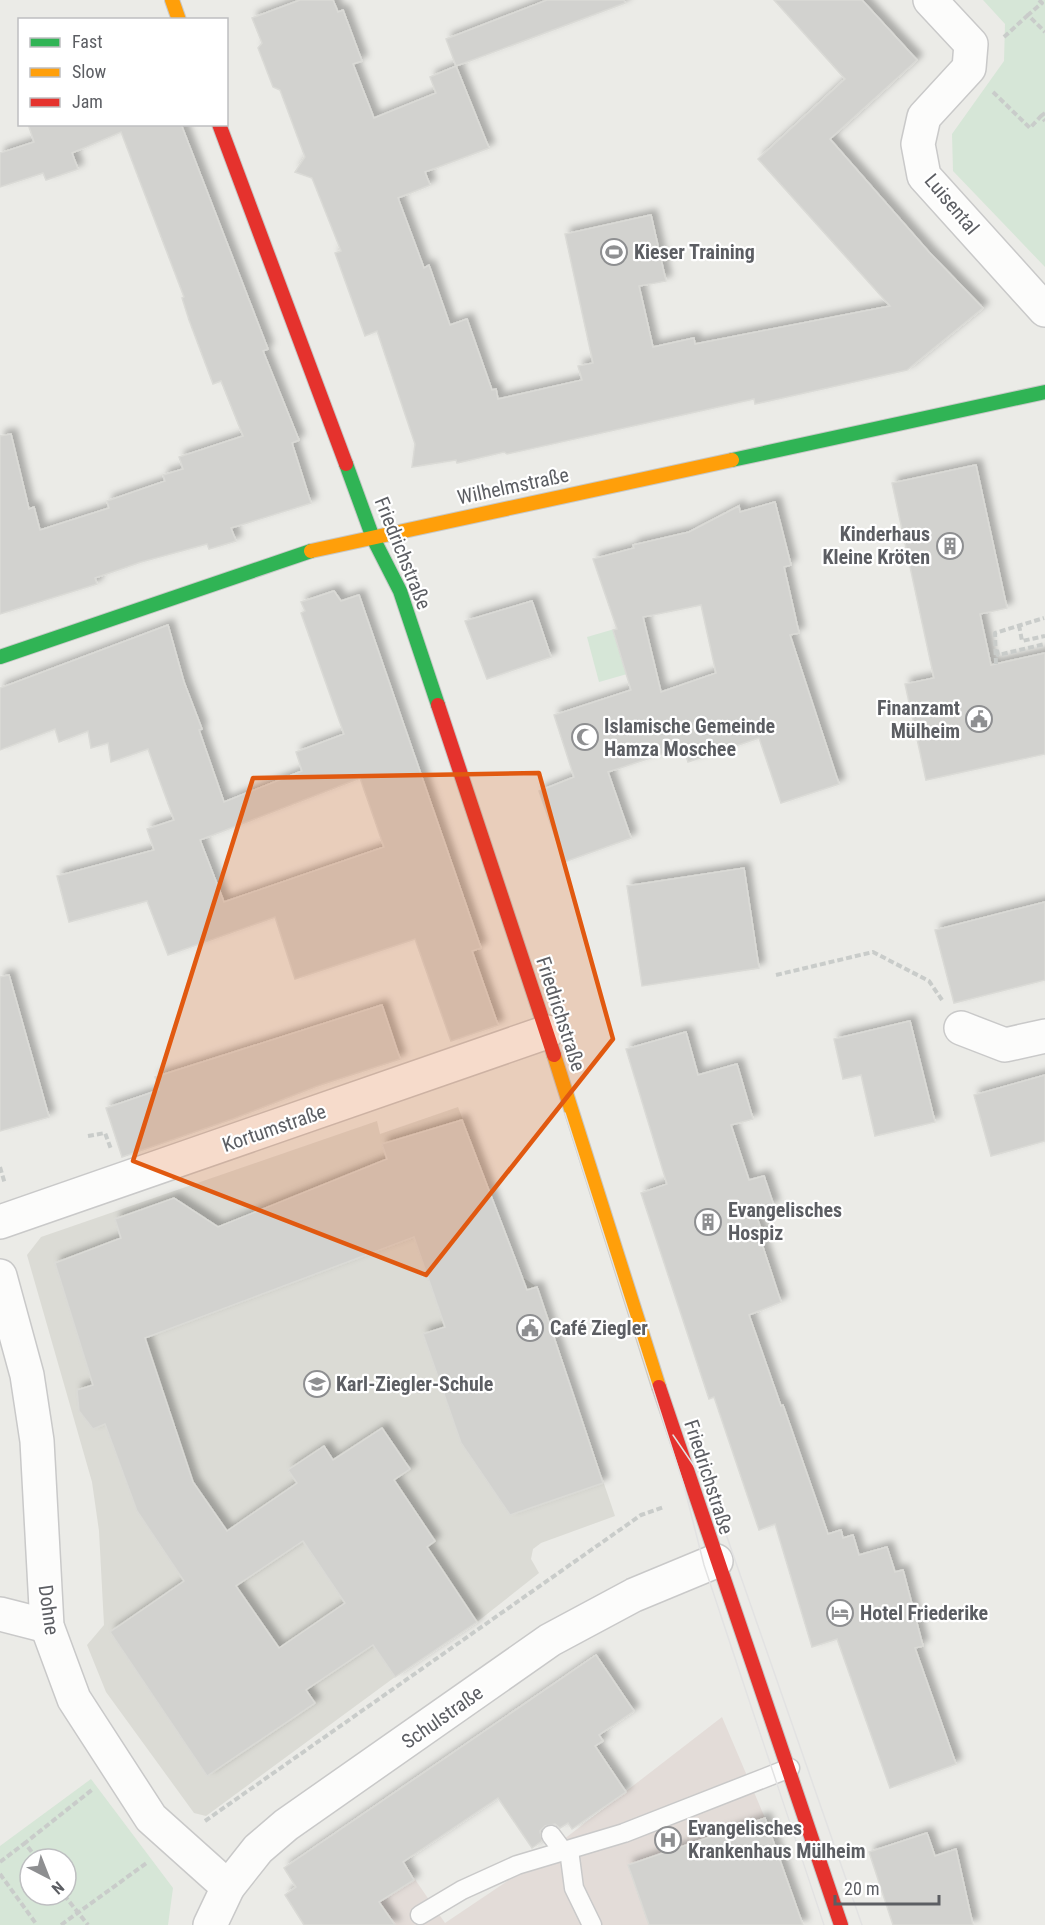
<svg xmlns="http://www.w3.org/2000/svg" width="1045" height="1925" font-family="'Roboto Condensed',sans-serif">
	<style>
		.education { fill: #dbdbd5 }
		.medical { fill: #e3dcd8 }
		.green { fill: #d6e6d7; fill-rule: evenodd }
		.building { fill: #d2d2cf; stroke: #dadad6; stroke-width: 1.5; fill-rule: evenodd; filter: url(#shadow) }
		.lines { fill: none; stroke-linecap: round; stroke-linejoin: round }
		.lane-casing { stroke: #c9c9c9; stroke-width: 21 }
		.street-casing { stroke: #c9c9c9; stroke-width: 36 }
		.fast-casing { stroke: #c7c8c7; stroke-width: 16 }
		.slow-casing { stroke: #c7c8c7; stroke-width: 16 }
		.jam-casing { stroke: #c7c8c7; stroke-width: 16 }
		.path { stroke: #c9ccca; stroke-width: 4; stroke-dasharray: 6 3; stroke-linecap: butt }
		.lane { stroke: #fcfcfb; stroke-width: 18 }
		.street { stroke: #fcfcfb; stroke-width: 33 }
		.fast { stroke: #30b455; stroke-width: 14 }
		.slow { stroke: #ff9f0a; stroke-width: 14 }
		.jam { stroke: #e5322d; stroke-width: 14 }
		.tram { stroke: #e2e2e2; stroke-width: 1.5 }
		.marked { fill: #e15910; fill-opacity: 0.2; stroke: #e15910; stroke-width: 4.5; stroke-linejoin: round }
		.labels { text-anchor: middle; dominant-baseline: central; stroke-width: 4.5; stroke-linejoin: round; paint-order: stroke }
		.street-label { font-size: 20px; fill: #5c5e63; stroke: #fff }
		.poi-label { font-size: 20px; font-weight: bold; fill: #5c5e63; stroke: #fff; text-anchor: start }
	</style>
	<defs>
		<filter id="shadow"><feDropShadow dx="5.5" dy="-5.5" stdDeviation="3" flood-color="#0004"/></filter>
	</defs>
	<rect width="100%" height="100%" fill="#ebebe7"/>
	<!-- education -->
	<polygon class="education" points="458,1107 521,1276 537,1287 615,1516 541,1543 533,1549 531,1559 539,1573 477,1622 395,1677 206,1816 194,1813 106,1692 87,1645 104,1625 99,1531 92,1482 27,1255 41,1237 377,1121 380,1134"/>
	<!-- medical -->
	<polygon class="medical" points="722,1717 765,1818 803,1925 304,1925 285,1895 296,1887 284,1868 368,1811 445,1923 528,1867"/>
	<!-- green -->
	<g class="green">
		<polygon points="983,0 1045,0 1045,267 953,171 952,134 1004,61 1005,24"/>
		<polygon points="642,621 655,666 599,682 587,637"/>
		<path d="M91 1779 173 1888 168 1925H0V1846ZM30 1859H66V1895H30Z"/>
	</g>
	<!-- building -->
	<g class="building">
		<polygon points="300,0 333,0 338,12 343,10 362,61 353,64 374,118 436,93 430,77 456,66 489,148 425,172 430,185 398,198 424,268 429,265 450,325 467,319 492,390 496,389 498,399 582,380 578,366 593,363 565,234 651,215 666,281 639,286 653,347 694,338 695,344 890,306 758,159 845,79 774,0 862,0 917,60 830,139 929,252 983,308 907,370 755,404 754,399 507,454 504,452 457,463 456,460 412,467 415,444 377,331 365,336 335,253 341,251 312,178 295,172 305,157 280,90 273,87 258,48 262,43 252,18"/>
		<polygon points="547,0 624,0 625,3 456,66 446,39"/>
		<polygon points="28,124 181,124 268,349 263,351 299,440 292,443 311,503 231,528 236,541 209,549 207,544 141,562 95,578 97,584 0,614 0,436 11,434 29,509 34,507 40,530 109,508 107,501 165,481 163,475 183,469 179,457 243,436 221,381 213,384 189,320 182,298 184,297 121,132 72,153 78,169 46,180 43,173 0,187 0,153 34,142"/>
		<polygon points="976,465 1007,608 980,614 991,665 1045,653 1045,754 926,780 905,684 934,678 892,483"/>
		<path d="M775 502 791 565 784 567 799 633 790 635 839 784 781 803 759 738 688 762 683 747 608 772 631 838 564 862 539 791 574 777 554 715 631 690 613 630 617 629 593 559 634 548 633 545 689 532 739 506 740 512ZM701 605 716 673 661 692 643 617Z"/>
		<path d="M334 591 341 601 359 595 481 948 472 951 498 1025 451 1041 415 939 295 979 275 917 168 955 147 901 69 922 57 876 154 850 147 829 174 820 148 749 111 762 108 743 91 748 88 731 59 742 55 729 0 750V688L168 625 184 682 202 729 199 730 224 802 302 771 296 752 344 734 301 613 305 611 301 602ZM360 778 384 847 224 902 200 840Z"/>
		<polygon points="532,601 551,657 487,679 465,621"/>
		<polygon points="744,868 759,968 642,986 627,886"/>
		<polygon points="1045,902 1045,980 954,1003 935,930"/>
		<polygon points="9,975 49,1117 0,1131 0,977"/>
		<polygon points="382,1005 400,1059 317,1086 235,1118 122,1157 106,1108 159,1090 155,1077"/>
		<polygon points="910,1021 935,1122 875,1136 861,1075 843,1079 834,1039"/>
		<polygon points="686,1032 698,1075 737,1064 753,1119 731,1125 749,1180 764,1176 774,1206 755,1212 764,1237 760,1238 781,1302 749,1315 781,1406 783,1405 828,1534 841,1530 843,1538 853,1535 859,1555 887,1547 895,1572 903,1570 923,1646 915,1648 956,1764 890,1788 837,1639 812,1647 775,1524 759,1530 714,1397 709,1399 641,1193 667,1184 626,1049"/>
		<polygon points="1045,1075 1045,1141 991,1156 974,1095"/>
		<path d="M462 1120 527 1290 537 1287 603 1483 510 1515 461 1443 423 1334 445 1327 414 1237 145 1338 193 1482 227 1531 297 1483 288 1470 324 1446 333 1460 382 1428 410 1469 394 1480 435 1541 427 1547 477 1622 395 1677 373 1645 306 1690 315 1703 207 1776 110 1632 184 1581 137 1511 105 1424 93 1429 79 1411 77 1390 93 1385 55 1263 121 1238 115 1219 174 1198 218 1227 387 1159 382 1144ZM303 1541 345 1603 279 1648 236 1586Z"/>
		<polygon points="596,1655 634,1711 599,1735 603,1741 595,1746 626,1792 572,1829 568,1823 560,1828 555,1824 545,1826 540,1831 542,1841 532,1848 498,1798 403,1862 414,1880 379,1902 395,1925 304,1925 285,1895 296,1887 284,1868"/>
		<polygon points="765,1818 803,1925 649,1925 628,1865"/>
		<polygon points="927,1833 935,1856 956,1849 973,1925 893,1925 869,1852"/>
	</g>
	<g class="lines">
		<defs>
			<g id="lane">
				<polyline points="551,1835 563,1851"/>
				<polyline points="569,1850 574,1888 592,1925"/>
				<polyline points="420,1915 462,1890 517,1865 624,1833 790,1768"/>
			</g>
			<g id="street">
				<polyline points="930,0 971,44 969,68 924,117 918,144 924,176 1045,310"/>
				<polyline points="961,1028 1005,1045 1045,1036"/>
				<polyline points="0,1222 547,1032"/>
				<polyline points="0,1276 27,1375 37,1441 47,1626 74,1699 151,1818 228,1887"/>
				<polyline points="0,1614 47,1626"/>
				<polyline points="210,1925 228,1887 258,1849 286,1825 550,1640 634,1595 716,1561"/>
			</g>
			<g id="fast">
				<polyline points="732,460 1045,392"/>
				<polyline points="346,464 373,538 400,591 438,705"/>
				<polyline points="0,657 311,551"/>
			</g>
			<g id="slow">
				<polyline points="172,0 179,20"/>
				<polyline points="311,551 732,460"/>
				<polyline points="554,1055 659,1387"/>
			</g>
			<g id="jam">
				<polyline points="219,124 346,464"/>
				<polyline points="438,705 554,1055"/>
				<polyline points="659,1387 841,1925"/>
			</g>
		</defs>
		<!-- lane casing -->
		<use href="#lane" class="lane-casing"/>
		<!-- street casing -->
		<use href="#street" class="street-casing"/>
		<!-- fast casing -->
		<use href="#fast" class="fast-casing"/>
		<!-- slow casing -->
		<use href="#slow" class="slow-casing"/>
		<!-- jam casing -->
		<use href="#jam" class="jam-casing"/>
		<!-- path -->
		<g class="path">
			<polyline points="1039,0 1042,3 1028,15 1045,32"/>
			<polyline points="1004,37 1028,15"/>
			<polyline points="993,92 1030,128 1041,116"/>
			<polyline points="1045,113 1041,116 1045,121"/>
			<polyline points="1019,625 1022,641 1045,636"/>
			<polyline points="997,650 998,655 1045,644"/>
			<polyline points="996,664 995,633 1044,618"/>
			<polyline points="776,975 873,952 929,981 942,1000"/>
			<polyline points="88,1136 105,1133 111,1149"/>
			<polyline points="0,1167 5,1184"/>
			<polyline points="205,1821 641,1515 664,1507"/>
			<polyline points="37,1859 25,1843 93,1789"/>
			<polyline points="0,1862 25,1843"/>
			<polyline points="0,1874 37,1925"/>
			<polyline points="64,1895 88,1925"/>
			<polyline points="61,1925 148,1862"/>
		</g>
		<!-- lane -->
		<use href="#lane" class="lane"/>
		<!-- street -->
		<use href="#street" class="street"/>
		<!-- fast -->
		<use href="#fast" class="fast"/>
		<!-- slow -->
		<use href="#slow" class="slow"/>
		<!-- jam -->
		<use href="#jam" class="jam"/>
		<!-- tram -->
		<g class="tram">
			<polyline points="565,1113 684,1486 704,1565 824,1925"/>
			<polyline points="673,1435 711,1491 862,1925"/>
		</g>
	</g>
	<!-- marked area -->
	<path class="marked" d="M539 773 613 1039 426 1275 133 1161 253 778Z"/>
	<!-- icons -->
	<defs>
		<symbol id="stadium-ring" viewBox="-11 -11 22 22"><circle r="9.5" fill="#fff" stroke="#8e8f91" stroke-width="1.5"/><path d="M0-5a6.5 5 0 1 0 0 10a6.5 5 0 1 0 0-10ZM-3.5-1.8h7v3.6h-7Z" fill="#8e8f91"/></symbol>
		<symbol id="building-ring" viewBox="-11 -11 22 22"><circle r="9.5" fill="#fff" stroke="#8e8f91" stroke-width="1.5"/><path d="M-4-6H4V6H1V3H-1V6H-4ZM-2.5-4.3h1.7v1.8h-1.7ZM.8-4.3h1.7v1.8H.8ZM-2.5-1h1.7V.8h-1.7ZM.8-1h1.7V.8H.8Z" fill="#8e8f91"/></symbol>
		<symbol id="civic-ring" viewBox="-11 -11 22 22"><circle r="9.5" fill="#fff" stroke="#8e8f91" stroke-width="1.5"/><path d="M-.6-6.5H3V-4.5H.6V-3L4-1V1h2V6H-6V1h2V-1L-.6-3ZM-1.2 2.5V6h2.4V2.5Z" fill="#8e8f91"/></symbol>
		<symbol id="mosque-ring" viewBox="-11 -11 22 22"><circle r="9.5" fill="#fff" stroke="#8e8f91" stroke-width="1.5"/><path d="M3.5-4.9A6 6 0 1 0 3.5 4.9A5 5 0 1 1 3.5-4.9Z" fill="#8e8f91"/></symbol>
		<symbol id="school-ring" viewBox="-11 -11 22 22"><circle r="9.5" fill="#fff" stroke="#8e8f91" stroke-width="1.5"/><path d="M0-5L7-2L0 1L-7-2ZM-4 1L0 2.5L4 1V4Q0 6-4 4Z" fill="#8e8f91"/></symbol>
		<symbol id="hotel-ring" viewBox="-11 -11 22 22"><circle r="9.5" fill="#fff" stroke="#8e8f91" stroke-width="1.5"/><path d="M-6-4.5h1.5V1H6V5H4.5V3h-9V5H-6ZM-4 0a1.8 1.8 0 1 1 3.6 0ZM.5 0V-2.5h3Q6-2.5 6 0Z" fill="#8e8f91"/></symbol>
		<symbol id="hospital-ring" viewBox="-11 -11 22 22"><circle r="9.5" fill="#fff" stroke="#8e8f91" stroke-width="1.5"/><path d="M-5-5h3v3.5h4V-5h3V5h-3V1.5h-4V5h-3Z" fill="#8e8f91"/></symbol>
	</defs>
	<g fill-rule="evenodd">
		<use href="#stadium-ring" x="599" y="237" width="30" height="30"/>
		<use href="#building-ring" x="935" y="531" width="30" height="30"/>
		<use href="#civic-ring" x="964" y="704" width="30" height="30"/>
		<use href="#mosque-ring" x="570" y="722" width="30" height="30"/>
		<use href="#building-ring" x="693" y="1207" width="30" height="30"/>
		<use href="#civic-ring" x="515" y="1313" width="30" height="30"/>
		<use href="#school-ring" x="302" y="1369" width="30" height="30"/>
		<use href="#hotel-ring" x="825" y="1598" width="30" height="30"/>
		<use href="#hospital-ring" x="653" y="1825" width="30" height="30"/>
	</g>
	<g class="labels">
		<!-- street labels -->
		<g class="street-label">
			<text transform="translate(952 204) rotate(50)">Luisental</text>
			<text transform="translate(513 486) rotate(-12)">Wilhelmstraße</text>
			<text transform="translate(403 553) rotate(68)">Friedrichstraße</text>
			<text transform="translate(561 1014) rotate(72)">Friedrichstraße</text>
			<text transform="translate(274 1128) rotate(-19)">Kortumstraße</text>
			<text transform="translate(709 1477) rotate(72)">Friedrichstraße</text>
			<text transform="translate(49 1610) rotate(82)">Dohne</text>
			<text transform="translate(442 1717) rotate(-35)">Schulstraße</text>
		</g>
		<!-- poi labels -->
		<g class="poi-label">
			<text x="634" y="252">Kieser Training</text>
			<text x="930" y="534" text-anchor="end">Kinderhaus<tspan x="930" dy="23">Kleine Kröten</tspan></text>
			<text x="960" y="708" text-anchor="end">Finanzamt<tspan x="960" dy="23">Mülheim</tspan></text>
			<text x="604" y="726">Islamische Gemeinde<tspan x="604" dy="23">Hamza Moschee</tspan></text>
			<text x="728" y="1210">Evangelisches<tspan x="728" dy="23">Hospiz</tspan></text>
			<text x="550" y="1328">Café Ziegler</text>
			<text x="336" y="1384">Karl-Ziegler-Schule</text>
			<text x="860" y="1613">Hotel Friederike</text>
			<text x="688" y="1828">Evangelisches<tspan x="688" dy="23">Krankenhaus Mülheim</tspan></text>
		</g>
	</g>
	<!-- legend -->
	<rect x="18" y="18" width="210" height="108" fill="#ffffff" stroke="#bebfc1" stroke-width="1.5"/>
	<rect x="30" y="38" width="30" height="9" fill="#30b455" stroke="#bebfc1" stroke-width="1.5"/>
	<text x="72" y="48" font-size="18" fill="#5c5e63">Fast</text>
	<rect x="30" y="68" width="30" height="9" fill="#ff9f0a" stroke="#bebfc1" stroke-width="1.5"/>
	<text x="72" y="78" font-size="18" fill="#5c5e63">Slow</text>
	<rect x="30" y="98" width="30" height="9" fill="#e5322d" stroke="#bebfc1" stroke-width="1.5"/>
	<text x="72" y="108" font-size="18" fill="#5c5e63">Jam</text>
	<!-- north arrow -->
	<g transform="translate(48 1877) rotate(138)"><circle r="28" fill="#ffffff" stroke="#bebfc1" stroke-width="1.5"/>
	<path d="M0-4.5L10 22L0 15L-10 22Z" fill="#8e8f91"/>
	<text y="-9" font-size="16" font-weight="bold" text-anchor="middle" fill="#5c5e63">N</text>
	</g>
	<!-- scale -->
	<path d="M835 1895v9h104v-9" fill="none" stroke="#5c5e63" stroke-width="3"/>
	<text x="844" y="1895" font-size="18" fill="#5c5e63" stroke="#ffffff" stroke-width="4.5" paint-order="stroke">20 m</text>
</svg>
